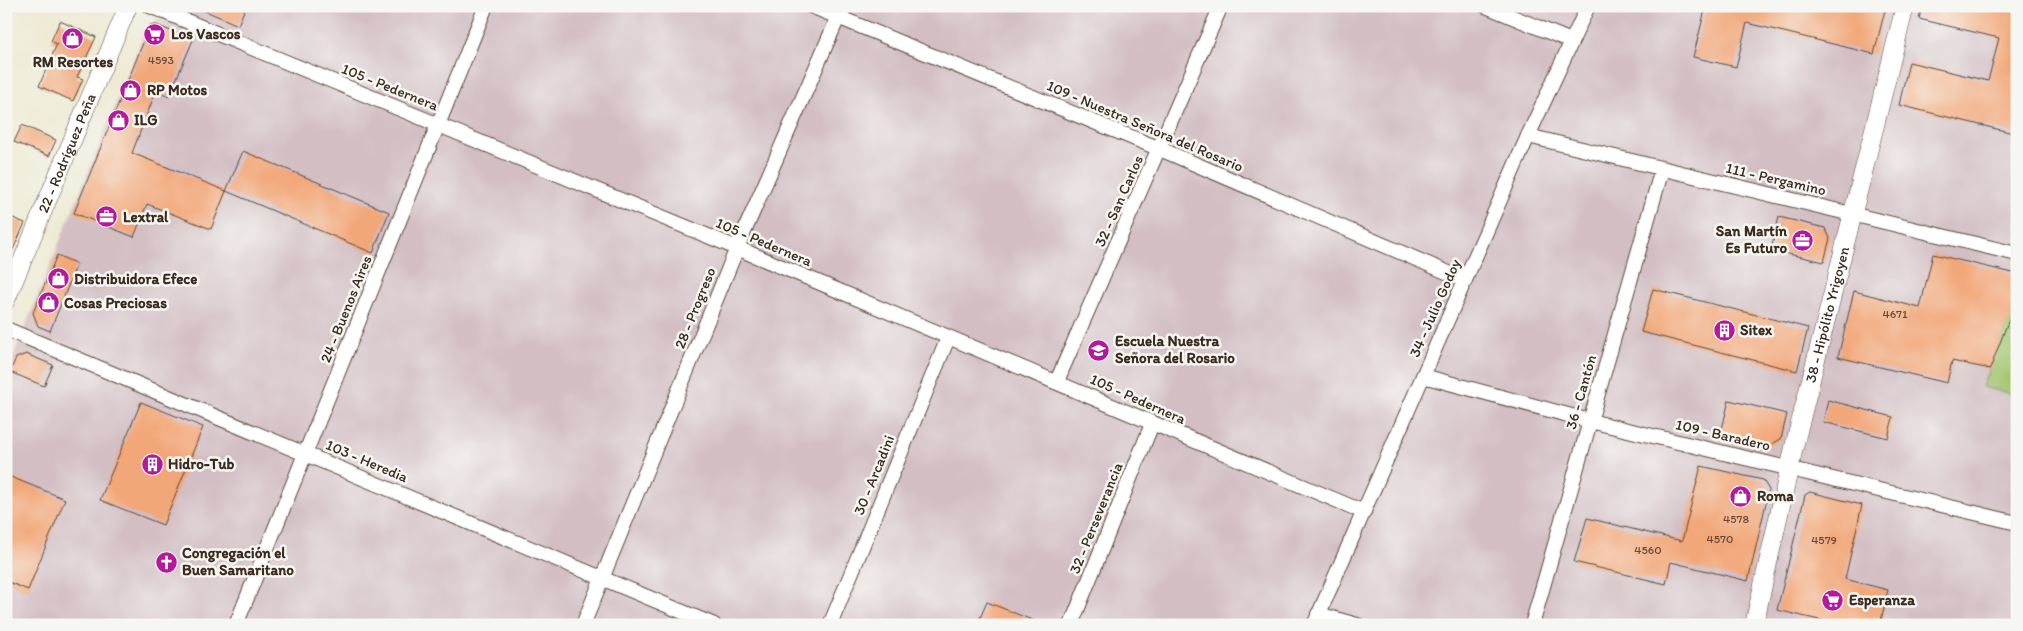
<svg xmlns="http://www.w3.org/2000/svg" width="2023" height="631" font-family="Itim,sans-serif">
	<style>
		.industrial { fill: #d2bec3 }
		.green { fill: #a2c56e; stroke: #6e7846 }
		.building { fill: #f2a779 }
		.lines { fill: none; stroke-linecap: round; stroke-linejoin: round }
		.minor-casing { stroke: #564739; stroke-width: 16 }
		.tertiary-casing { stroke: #564739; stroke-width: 19 }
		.minor { stroke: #fff; stroke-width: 14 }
		.tertiary { stroke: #fff; stroke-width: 18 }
		.labels { text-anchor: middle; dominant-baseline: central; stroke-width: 5; stroke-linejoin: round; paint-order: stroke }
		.number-label { font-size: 12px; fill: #694935 }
		.poi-label { font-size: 15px; font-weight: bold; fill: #3b2a1e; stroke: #f6f6f2; text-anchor: start }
		.street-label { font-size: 15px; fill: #3b2a1e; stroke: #f6f6f2 }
	</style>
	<rect width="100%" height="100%" fill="#f6f6f2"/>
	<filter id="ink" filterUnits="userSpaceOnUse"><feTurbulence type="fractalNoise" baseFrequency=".02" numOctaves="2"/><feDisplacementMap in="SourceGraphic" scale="10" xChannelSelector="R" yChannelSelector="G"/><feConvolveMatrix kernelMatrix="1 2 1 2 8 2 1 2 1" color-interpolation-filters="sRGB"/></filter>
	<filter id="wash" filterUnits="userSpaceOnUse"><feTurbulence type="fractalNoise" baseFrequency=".0096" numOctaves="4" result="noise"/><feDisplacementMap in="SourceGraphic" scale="20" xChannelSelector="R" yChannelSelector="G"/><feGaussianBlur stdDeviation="1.12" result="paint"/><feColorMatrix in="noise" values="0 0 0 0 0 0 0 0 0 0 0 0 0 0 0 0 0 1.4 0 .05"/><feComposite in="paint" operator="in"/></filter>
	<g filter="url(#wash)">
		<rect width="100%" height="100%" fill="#ede9d2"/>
		<!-- industrial -->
		<polygon class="industrial" points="188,6 2008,6 2017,8 2017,625 6,625 6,374 148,24"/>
		<!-- green -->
		<polygon class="green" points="2017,298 2017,395 1982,387"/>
		<g id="blocks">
			<!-- building -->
			<g class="building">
				<polygon points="194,6 246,6 238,25"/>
				<polygon points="1706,6 1886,6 1874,54 1747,23 1736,67 1693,57"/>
				<polygon points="1922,6 2006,6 2017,9 2017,134 1899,105 1909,62 1988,81 1999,38 1919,19"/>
				<polygon points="60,21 96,37 77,77 83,79 73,101 39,86 57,44 51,41"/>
				<polygon points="156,25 193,40 169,96 156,91 132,153 226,191 211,229 147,204 134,237 74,213 150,26"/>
				<polygon points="22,125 56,140 49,156 14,142"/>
				<polygon points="243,151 389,212 373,253 226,191"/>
				<polygon points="6,215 25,223 6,265"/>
				<polygon points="1779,217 1825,228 1830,238 1824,262 1771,250"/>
				<polygon points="1933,254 2017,274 2017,298 1990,369 1952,361 1947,383 1838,357 1854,291 1920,308"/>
				<polygon points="57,255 77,264 50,331 38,326 33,313"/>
				<polygon points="1653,289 1808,328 1797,371 1641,332"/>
				<polygon points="26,354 53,365 44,386 10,372 16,358"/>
				<polygon points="1729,400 1787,414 1781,439 1770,445 1721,433"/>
				<polygon points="1828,400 1893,417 1888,438 1823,422"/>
				<polygon points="141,402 203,427 163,525 100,500"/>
				<polygon points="1701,466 1763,480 1769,490 1748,581 1671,562 1666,584 1574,562 1587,518 1682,541"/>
				<polygon points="6,475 65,499 28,590 6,581"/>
				<polygon points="1810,492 1862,505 1845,579 1888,590 1880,625 1840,625 1777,610 1805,495"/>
				<polygon points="987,602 1042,624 1042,625 977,625"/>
			</g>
		</g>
	</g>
	<g filter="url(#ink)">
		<use href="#blocks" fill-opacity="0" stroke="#564739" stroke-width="1"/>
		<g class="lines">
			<defs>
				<g id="minor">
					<polyline points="150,6 737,248 1364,512"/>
					<polyline points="811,6 1160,149 1465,280"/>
					<polyline points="1486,6 1571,41"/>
					<polyline points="1528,136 2017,254"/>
					<polyline points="6,329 714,625"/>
					<polyline points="1423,376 1590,421 2017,523"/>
					<polyline points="1057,381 1221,6"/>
					<polyline points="1318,614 1357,625"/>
					<polyline points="236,625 486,6"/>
					<polyline points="583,625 737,248 843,6"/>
					<polyline points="830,625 948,338"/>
					<polyline points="1071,625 1152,424"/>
					<polyline points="1314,625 1528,136 1588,6"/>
					<polyline points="1532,625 1662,169"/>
				</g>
				<g id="tertiary">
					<path id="s1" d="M6 300 128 6"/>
					<path id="s2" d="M1754 625 1795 443 1905 6"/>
				</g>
			</defs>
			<!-- minor casing -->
			<use href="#minor" class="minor-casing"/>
			<!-- tertiary casing -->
			<use href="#tertiary" class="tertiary-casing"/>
			<!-- minor -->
			<use href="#minor" class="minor"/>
			<!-- tertiary -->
			<use href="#tertiary" class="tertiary"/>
		</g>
	</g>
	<!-- icons -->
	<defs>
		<symbol id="supermarket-disc" viewBox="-11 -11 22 22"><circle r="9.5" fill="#b5179e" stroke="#f6f6f2"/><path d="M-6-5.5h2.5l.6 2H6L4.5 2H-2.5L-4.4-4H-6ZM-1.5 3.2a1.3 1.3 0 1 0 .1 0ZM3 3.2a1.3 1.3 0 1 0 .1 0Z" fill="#fff"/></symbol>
		<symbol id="shop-disc" viewBox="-11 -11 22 22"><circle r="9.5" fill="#b5179e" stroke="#f6f6f2"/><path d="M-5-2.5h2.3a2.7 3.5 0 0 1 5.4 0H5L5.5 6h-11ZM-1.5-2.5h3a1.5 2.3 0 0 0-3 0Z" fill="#fff"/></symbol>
		<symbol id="office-disc" viewBox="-11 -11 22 22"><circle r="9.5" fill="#b5179e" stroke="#f6f6f2"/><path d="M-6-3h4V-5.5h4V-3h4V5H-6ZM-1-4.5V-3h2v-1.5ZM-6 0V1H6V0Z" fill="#fff"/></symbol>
		<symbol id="building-disc" viewBox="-11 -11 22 22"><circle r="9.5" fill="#b5179e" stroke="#f6f6f2"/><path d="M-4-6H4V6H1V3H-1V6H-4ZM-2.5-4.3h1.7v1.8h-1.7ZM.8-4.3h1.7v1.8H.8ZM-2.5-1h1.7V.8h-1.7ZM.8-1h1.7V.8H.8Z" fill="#fff"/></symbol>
		<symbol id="school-disc" viewBox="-11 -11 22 22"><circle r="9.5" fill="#b5179e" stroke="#f6f6f2"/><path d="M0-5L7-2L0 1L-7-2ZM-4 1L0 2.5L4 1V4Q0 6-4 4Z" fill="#fff"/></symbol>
		<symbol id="church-disc" viewBox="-11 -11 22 22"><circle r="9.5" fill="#b5179e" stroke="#f6f6f2"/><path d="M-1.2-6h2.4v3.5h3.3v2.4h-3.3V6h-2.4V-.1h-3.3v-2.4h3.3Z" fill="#fff"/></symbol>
	</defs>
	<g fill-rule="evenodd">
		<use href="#supermarket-disc" x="142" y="22" width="25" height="25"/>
		<use href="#shop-disc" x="60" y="26" width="25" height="25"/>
		<use href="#shop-disc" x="118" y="78" width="25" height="25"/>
		<use href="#shop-disc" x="106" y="108" width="25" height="25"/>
		<use href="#office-disc" x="94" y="204" width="25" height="25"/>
		<use href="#office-disc" x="1790" y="228" width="25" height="25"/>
		<use href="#shop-disc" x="46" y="266" width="25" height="25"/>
		<use href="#shop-disc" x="36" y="290" width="25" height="25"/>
		<use href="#building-disc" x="1712" y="318" width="25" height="25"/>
		<use href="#school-disc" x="1086" y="338" width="25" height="25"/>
		<use href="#building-disc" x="140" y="452" width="25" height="25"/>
		<use href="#shop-disc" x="1728" y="484" width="25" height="25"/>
		<use href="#church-disc" x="154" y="550" width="25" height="25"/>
		<use href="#supermarket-disc" x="1820" y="588" width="25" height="25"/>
	</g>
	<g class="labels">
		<!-- number labels -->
		<g class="number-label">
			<text x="161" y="60">4593</text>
			<text x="1895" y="314">4671</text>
			<text x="1736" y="519">4578</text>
			<text x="1720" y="539">4570</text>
			<text x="1824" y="540">4579</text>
			<text x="1648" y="550">4560</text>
		</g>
		<!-- poi labels -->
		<g class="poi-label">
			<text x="171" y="34">Los Vascos</text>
			<text x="73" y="62" text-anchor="middle">RM Resortes</text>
			<text x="147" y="90">RP Motos</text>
			<text x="134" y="120">ILG</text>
			<text x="123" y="217">Lextral</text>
			<text x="1787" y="231" text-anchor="end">San Martín<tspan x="1787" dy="17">Es Futuro</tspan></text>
			<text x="74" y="279">Distribuidora Efece</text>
			<text x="64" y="303">Cosas Preciosas</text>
			<text x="1740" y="330">Sitex</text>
			<text x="1115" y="341">Escuela Nuestra<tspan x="1115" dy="17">Señora del Rosario</tspan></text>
			<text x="168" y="464">Hidro-Tub</text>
			<text x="1757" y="496">Roma</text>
			<text x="182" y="553">Congregación el<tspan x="182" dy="17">Buen Samaritano</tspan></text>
			<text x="1849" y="600">Esperanza</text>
		</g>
		<!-- street labels -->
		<g class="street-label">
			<text transform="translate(390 87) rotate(22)">105 - Pedernera</text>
			<text transform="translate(1145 126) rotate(23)">109 - Nuestra Señora del Rosario</text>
			<text stroke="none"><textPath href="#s1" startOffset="159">22 - Rodríguez Peña</textPath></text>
			<text transform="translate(1776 179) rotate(13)">111 - Pergamino</text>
			<text transform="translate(1119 201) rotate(-66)">32 - San Carlos</text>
			<text transform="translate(764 242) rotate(23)">105 - Pedernera</text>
			<text transform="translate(695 308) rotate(-68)">28 - Progreso</text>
			<text transform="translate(1435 308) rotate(-66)">34 - Julio Godoy</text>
			<text transform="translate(346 309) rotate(-68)">24 - Buenos Aires</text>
			<text stroke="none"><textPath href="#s2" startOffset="319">38 - Hipólito Yrigoyen</textPath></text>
			<text transform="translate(1581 392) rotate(-74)">36 - Cantón</text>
			<text transform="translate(1138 399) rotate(24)">105 - Pedernera</text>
			<text transform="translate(1723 435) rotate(13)">109 - Baradero</text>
			<text transform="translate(367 461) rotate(23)">103 - Heredia</text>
			<text transform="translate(874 475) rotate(-68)">30 - Arcadini</text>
			<text transform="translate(1096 518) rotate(-68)">32 - Perseverancia</text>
		</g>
	</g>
	<!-- margin -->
	<rect width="2023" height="631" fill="none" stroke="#f6f6f2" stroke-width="25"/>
</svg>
